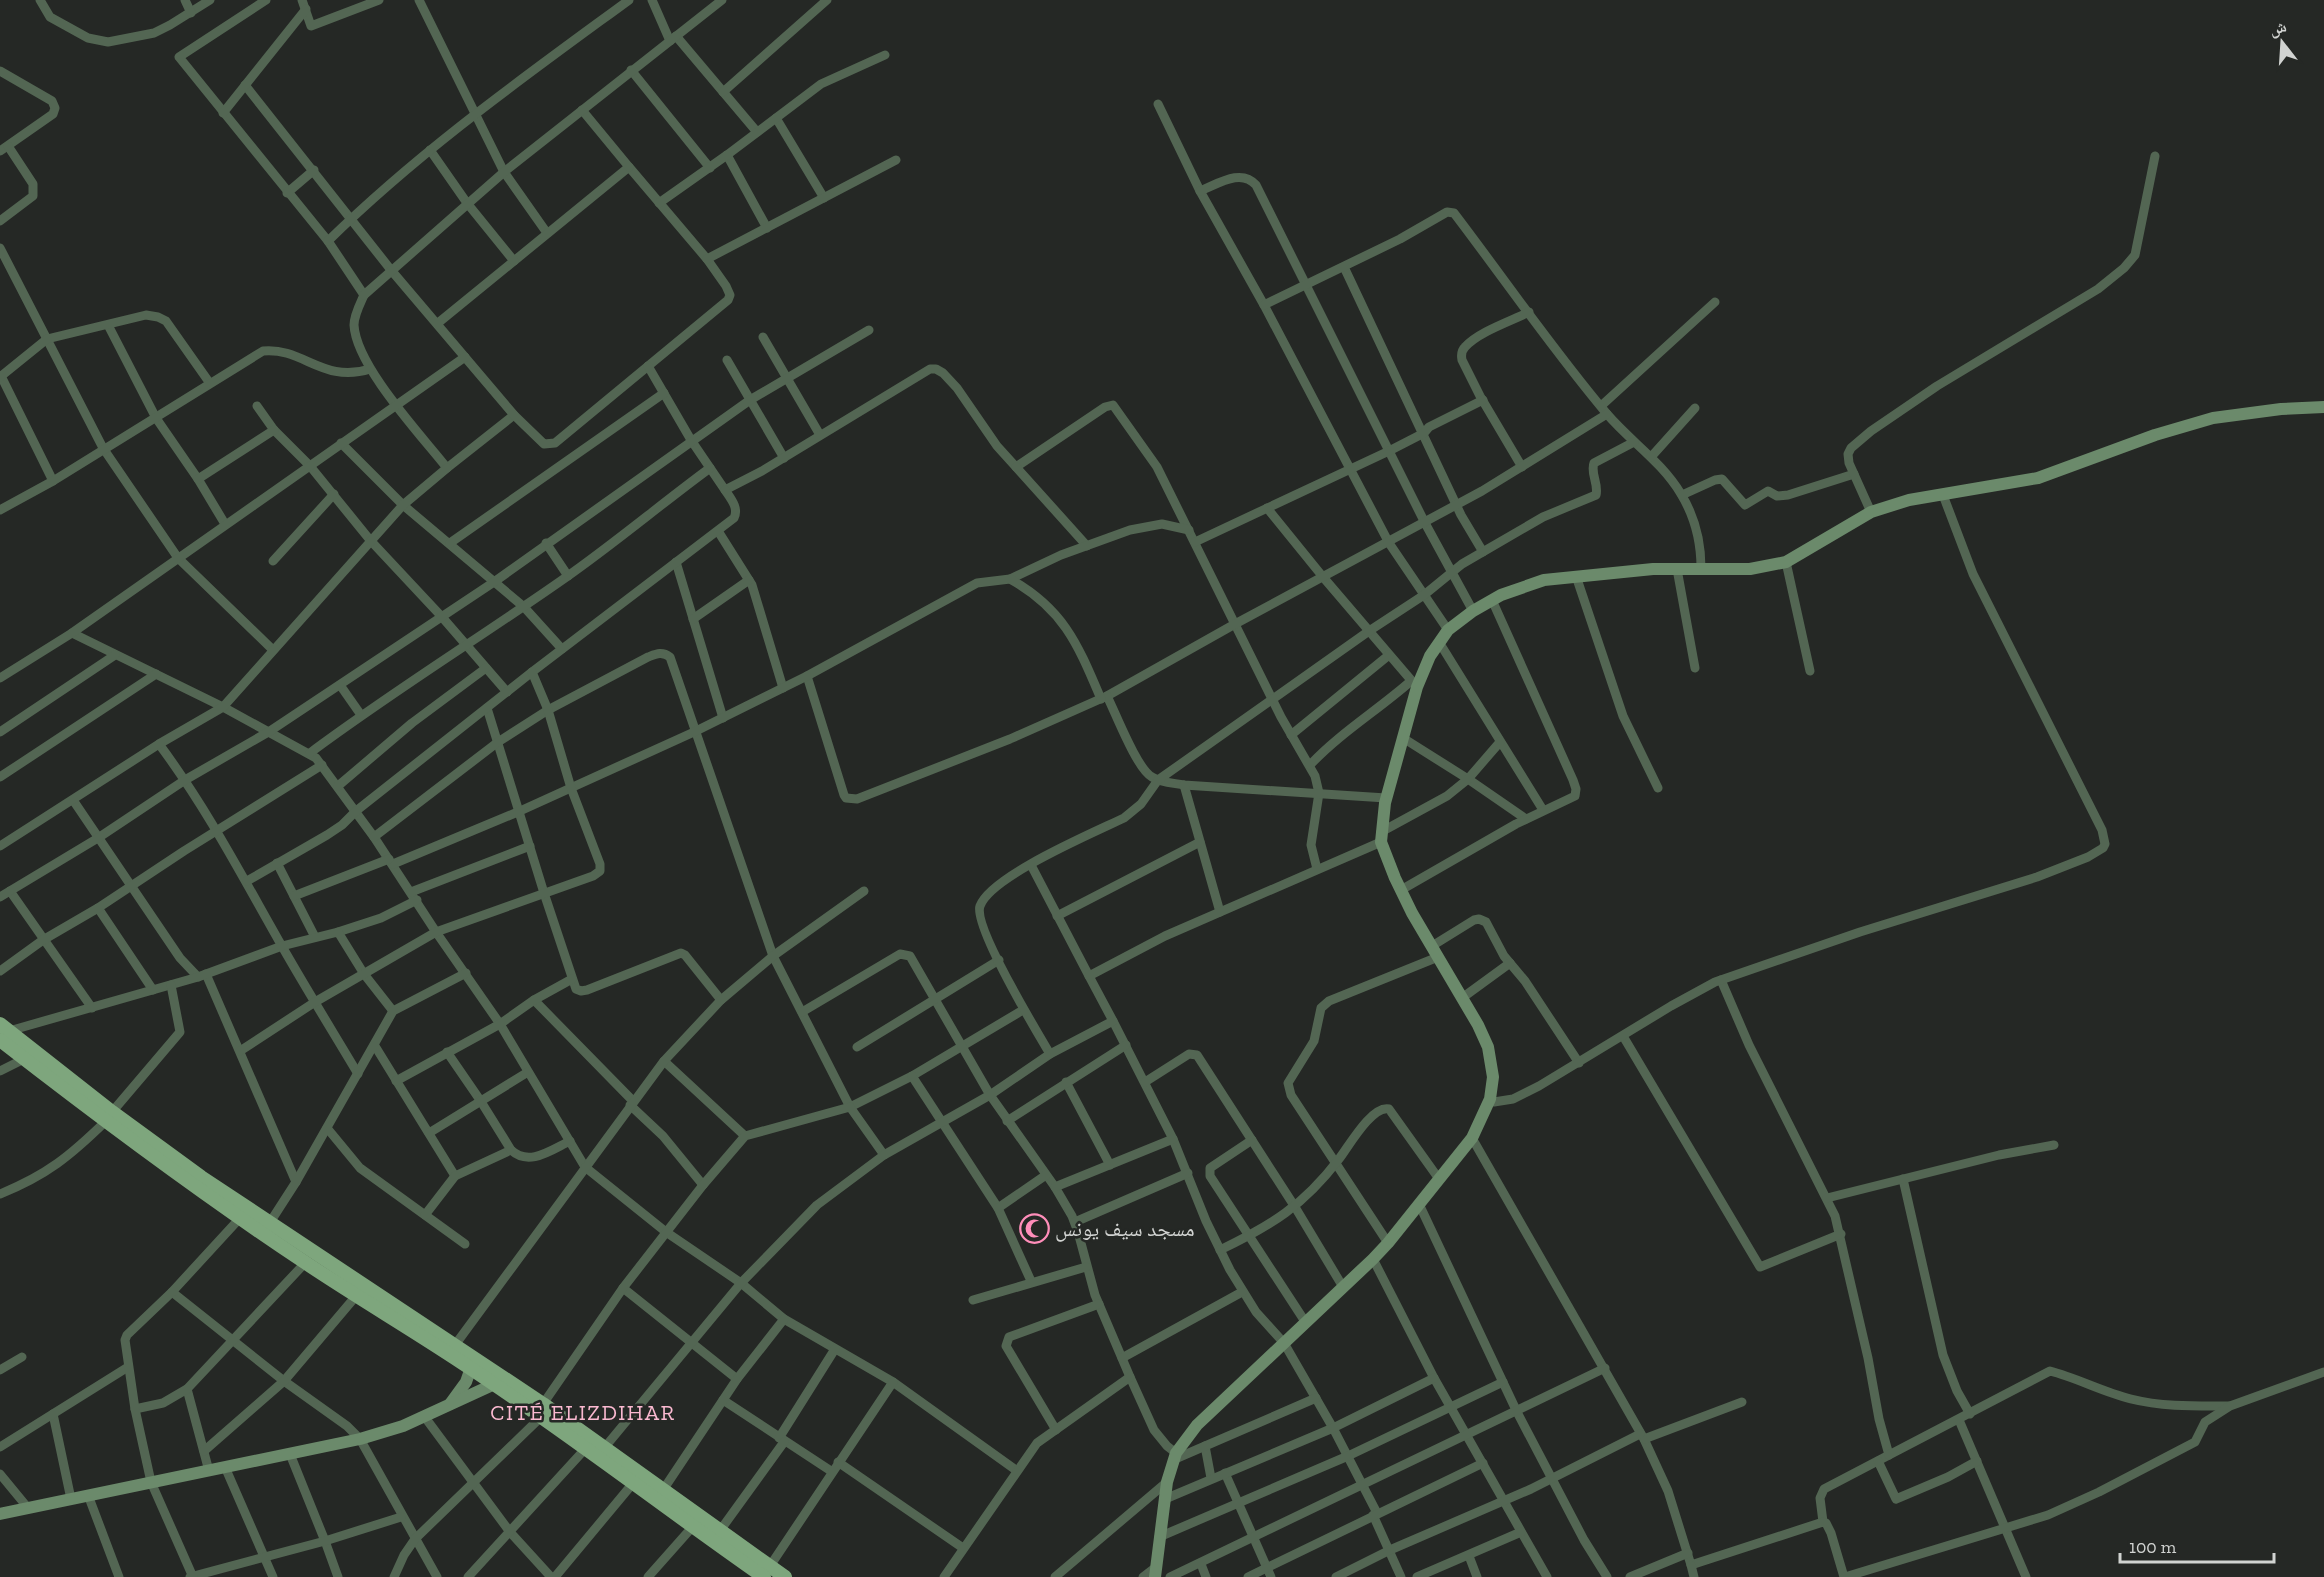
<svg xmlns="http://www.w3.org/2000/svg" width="2324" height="1577" font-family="'Zilla Slab','Noto Naskh Arabic',serif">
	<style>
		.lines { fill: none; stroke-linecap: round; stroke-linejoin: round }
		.street { stroke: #536653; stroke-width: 9 }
		.secondary { stroke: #6b8a6b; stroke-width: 12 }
		.primary { stroke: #7ea67d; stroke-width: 14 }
		.labels { text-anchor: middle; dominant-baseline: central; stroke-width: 5; stroke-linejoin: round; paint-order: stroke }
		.poi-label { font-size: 21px; fill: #d1d3d1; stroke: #252825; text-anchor: start }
		.neighbourhood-label { font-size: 22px; letter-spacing: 1.5px; fill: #fbbad1; stroke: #252825 }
	</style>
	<rect width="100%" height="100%" fill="#252825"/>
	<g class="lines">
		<!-- street -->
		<g class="street">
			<polyline points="40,0 50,17 88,38 108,42 154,33 170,25 210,0"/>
			<polyline points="185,0 191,13"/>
			<path d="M266 0 179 57 328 241 364 295C360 304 354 315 354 325 356 366 421 435 447 468L514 415"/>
			<polyline points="302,0 311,26 379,0"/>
			<polyline points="419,0 504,172 547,233"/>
			<polyline points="652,0 670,41"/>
			<polyline points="676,36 757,132"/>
			<polyline points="631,70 710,168"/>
			<polyline points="0,71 52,101 55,108 53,114 0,151"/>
			<polyline points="245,85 391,270 514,415 544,444 555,443 728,300 730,295 726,286 707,259 629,167 438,323"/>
			<polyline points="723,92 827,0"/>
			<polyline points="1158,104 1200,191 1264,305 1389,543 1448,630"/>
			<polyline points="582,110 629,167"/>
			<polyline points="223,113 306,9"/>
			<polyline points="776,118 824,198"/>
			<polyline points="430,150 467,203 514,261"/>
			<polyline points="727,155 767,228"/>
			<path d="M1200 191C1218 184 1241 168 1256 185L1425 523 1473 611"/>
			<polyline points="287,193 314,170"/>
			<polyline points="659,203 727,155 821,84 885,55"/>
			<polyline points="0,221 33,196 33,184 8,146"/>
			<path d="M328 241C421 150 524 77 629 0"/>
			<polyline points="0,248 103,448 178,558 273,650"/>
			<polyline points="707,259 896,160"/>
			<polyline points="1344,267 1461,515 1483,552"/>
			<polyline points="364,295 504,172 722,0"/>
			<path d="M1264 305 1400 239 1447 212 1454 213C1505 280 1553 350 1607 414 1631 442 1662 462 1681 494 1695 517 1701 541 1701 568"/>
			<polyline points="108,325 156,418 198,479 225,524"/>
			<polyline points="763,337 820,435"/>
			<polyline points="727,360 784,458"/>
			<polyline points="648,366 691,440 725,490 762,471 930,369 936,369 943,373 957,388 997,446 1016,467 1105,407 1113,405 1157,467 1281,717 1315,776 1319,793 1311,845 1317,869"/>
			<polyline points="1,376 53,481"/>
			<polyline points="0,377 47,339 146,315 158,317 166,321 209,382"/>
			<polyline points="257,406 274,430 310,466 370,540 442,617 507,692"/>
			<polyline points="1601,406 1715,302"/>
			<polyline points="341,443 403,505 524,607 562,649"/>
			<polyline points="1651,457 1695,408"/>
			<polyline points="1016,467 1087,546"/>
			<path d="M1522 467 1480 396 1462 360C1461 355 1461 351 1465 347 1478 332 1511 321 1529 312"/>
			<polyline points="198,479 274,430"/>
			<polyline points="1682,495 1715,480 1722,479 1745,505 1768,491 1777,496 1788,495 1854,474"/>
			<polyline points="1267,508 1323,577 1417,687"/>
			<path d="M0 510 53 481 263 351C303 347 323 384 370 369"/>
			<polyline points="1871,512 1849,463 1848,454 1851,448 1871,431 1937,386 2098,289 2124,268 2135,255 2155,156"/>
			<polyline points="718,531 752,585 783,688"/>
			<polyline points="1195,542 1389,451 1424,433 1429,427 1483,400"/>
			<polyline points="450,543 664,393"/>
			<polyline points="546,543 568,576"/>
			<polyline points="273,561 334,494"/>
			<polyline points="676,562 723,718"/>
			<polyline points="1786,562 1810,671"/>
			<polyline points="1677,569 1695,668"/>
			<polyline points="1576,576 1623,716 1658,788"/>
			<polyline points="1010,579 1061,555 1130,530 1162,524 1189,530"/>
			<polyline points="693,619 749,580"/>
			<polyline points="72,633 223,707 316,758 374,837 436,932 500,1024 585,1167 666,1232 741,1283 784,1319 893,1382 1016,1470"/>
			<polyline points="1439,642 1543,810"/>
			<polyline points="807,676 844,795 846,798 857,799 1010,739 1107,696 1235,624 1482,491 1607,414"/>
			<polyline points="0,678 72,633 465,357"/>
			<polyline points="340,685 361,715"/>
			<path d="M1107 696C1116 714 1137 769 1152 777 1161 783 1174 783 1184 785L1386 798"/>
			<polyline points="487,708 544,893 576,989 581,991 587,990 681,953 685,955 721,1000"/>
			<polyline points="0,732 115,655"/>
			<polyline points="1291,735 1389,655"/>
			<polyline points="1403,738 1468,779 1526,819"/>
			<path d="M159 744C208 810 243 878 283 948 307 990 333 1032 358 1074"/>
			<path d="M310 753C393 691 481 637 565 578 615 543 661 504 710 468"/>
			<path d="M1310 765C1340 733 1378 710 1411 681"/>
			<polyline points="0,777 156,674"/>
			<polyline points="1184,785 1220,912"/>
			<polyline points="338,786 412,723 486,668"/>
			<polyline points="73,800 180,958 198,977"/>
			<polyline points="1381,832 1447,796 1468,779 1500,742"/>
			<path d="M374 837 498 742 548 710 648 657C656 654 662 651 670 657L773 956 850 1107 912 1076 1023 1010"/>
			<polyline points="0,846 159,744 223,707 403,505 447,468"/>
			<polyline points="277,863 315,937"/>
			<path d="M393 864 520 811 694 732 807 676 977 583 1010 579C1064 609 1078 645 1101 699"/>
			<polyline points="1031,865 1089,976"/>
			<path d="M247 881 327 835 342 825 356 811 532 672 734 518C739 508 731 499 725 490"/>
			<polyline points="1401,890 1516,824 1575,796 1576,789 1573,780 1492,600"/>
			<polyline points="10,891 92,1008"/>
			<polyline points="411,892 530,846"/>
			<polyline points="294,896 389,859"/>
			<polyline points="0,897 98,838 185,780 270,731 494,582 750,400 869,330"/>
			<polyline points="98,908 153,990"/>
			<polyline points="1057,916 1200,842"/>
			<polyline points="338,932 381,918 417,900"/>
			<polyline points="1432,946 1474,920 1479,919 1486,922 1504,956 1525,981 1579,1063"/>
			<polyline points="0,971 43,940 98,908 184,851 322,765"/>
			<polyline points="206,974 296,1182"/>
			<polyline points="1721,980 1749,1045 1835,1216 1868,1358 1879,1419 1889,1455 1824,1489 1820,1498 1823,1522"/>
			<polyline points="1462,998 1510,963"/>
			<polyline points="534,1000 633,1101"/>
			<polyline points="802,1012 900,954 910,956 990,1095 1055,1187 1072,1216 1078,1232 1095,1295 1130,1377 1154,1430 1167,1446 1176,1453"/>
			<polyline points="1113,1021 1173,1139 1206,1221 1230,1270 1256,1312 1284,1343 1333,1428 1377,1513"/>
			<polyline points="9,1031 198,977 282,946 338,932 364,974 393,1011"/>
			<polyline points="1623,1036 1760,1267 1841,1234"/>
			<polyline points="375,1046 455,1176 511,1150"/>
			<polyline points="857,1047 999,960"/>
			<polyline points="240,1051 315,1002 436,932 593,876 600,871 600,864 571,788 548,710 532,672"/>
			<path d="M447 1052 480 1100 511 1150C529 1167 551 1150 570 1141"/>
			<path d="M1050 1054C1037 1032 973 926 980 906 991 876 1093 833 1124 818L1141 804 1158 780 1369 631 1424 595 1462 564 1543 517 1596 495C1599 484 1590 473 1594 463L1634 442"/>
			<polyline points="664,1061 745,1136"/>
			<polyline points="0,1071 24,1059"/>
			<polyline points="912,1076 998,1208 1031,1281"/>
			<polyline points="396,1081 500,1024 534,1000 572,979"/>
			<polyline points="1066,1082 1110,1165"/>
			<polyline points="1145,1082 1189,1054 1197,1055 1295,1207 1343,1287"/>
			<polyline points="1490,1099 1494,1102 1513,1099 1539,1086 1671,1006 1715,982 1860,932 2037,877 2088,857 2103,848 2105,844 2102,830 1973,574 1943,495"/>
			<polyline points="630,1105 663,1136 703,1185"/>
			<polyline points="112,1112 180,1032 171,985"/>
			<polyline points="1007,1121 1126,1045"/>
			<polyline points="327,1128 360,1168 465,1244"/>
			<polyline points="429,1133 528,1072"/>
			<polyline points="1472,1138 1644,1439 1668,1491 1691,1565 1823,1522 1826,1523 1831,1533 1844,1577"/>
			<polyline points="1252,1140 1210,1168 1210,1176 1306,1323"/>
			<polyline points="1903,1179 1943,1355 1957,1391 1970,1414"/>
			<polyline points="1055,1187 1173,1139"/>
			<path d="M0 1194C47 1175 70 1156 106 1121"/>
			<polyline points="1827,1198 1999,1155 2054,1145"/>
			<polyline points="1419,1204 1517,1412 1584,1540 1607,1577"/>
			<polyline points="998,1208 1046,1175"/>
			<polyline points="425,1215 455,1176"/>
			<polyline points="1075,1222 1188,1173"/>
			<polyline points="267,1227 296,1182 393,1011 466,973"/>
			<polyline points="1388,1243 1291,1095 1288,1083 1314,1041 1321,1008 1329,1001 1438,957"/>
			<path d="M1220 1250C1272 1225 1303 1206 1339 1159 1349 1146 1372 1105 1389 1109L1439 1179"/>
			<polyline points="1373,1259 1434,1378 1547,1577"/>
			<polyline points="623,1288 737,1379"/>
			<polyline points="172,1292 284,1381 347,1426 360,1439 437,1577"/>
			<polyline points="973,1300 1086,1267"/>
			<polyline points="455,1345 664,1061 721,1000 773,956 864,891"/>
			<polyline points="1122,1358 1242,1292"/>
			<polyline points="0,1370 22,1357"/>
			<polyline points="187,1389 209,1471"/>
			<polyline points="723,1400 831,1471"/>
			<polyline points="543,1404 623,1288 703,1185 745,1136 850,1107 884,1155"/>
			<polyline points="135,1409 163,1403 187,1389 305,1263"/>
			<polyline points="53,1414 71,1499"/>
			<polyline points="424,1416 510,1532 551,1577"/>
			<polyline points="1959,1420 2026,1577"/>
			<polyline points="1056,1430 1006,1346 1009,1337 1099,1304"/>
			<polyline points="779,1438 835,1349"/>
			<polyline points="1644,1439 1742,1402"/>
			<polyline points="1205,1446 1211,1478"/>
			<polyline points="0,1447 128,1367"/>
			<polyline points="605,1447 741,1283 817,1205 884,1155 990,1095 1050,1054 1113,1021 1089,976 1165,936 1381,842"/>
			<polyline points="204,1451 284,1381 356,1296"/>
			<polyline points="290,1454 325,1541 338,1577"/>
			<path d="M1889 1455 2050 1371C2077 1378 2103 1392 2131 1399 2163 1407 2196 1406 2229 1406"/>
			<polyline points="1175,1459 1316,1398"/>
			<polyline points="1878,1461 1896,1499 1948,1477 1977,1461"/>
			<polyline points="838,1462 963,1548"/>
			<polyline points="225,1467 273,1577"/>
			<polyline points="1225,1473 1271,1577"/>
			<polyline points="0,1474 28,1508"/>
			<polyline points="663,1490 737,1379 784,1319"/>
			<polyline points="88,1495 119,1577"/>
			<polyline points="1165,1499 1333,1428 1434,1378"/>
			<polyline points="1373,1515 1401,1577"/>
			<polyline points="719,1532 784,1442"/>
			<polyline points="1159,1537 1348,1456 1503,1382"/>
			<polyline points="1469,1556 1477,1577"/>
			<polyline points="1201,1564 1206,1577"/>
			<polyline points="1691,1565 1694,1577"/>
			<polyline points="770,1566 893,1382"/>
			<polyline points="190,1577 325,1541 401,1517"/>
			<polyline points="193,1577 151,1482 135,1409 125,1340 127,1335 172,1292 240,1218"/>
			<polyline points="394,1577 404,1555 415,1539 541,1417"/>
			<polyline points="468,1577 586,1448"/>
			<polyline points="555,1577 634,1482"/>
			<polyline points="648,1577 695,1524"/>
			<polyline points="944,1577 1037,1443 1130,1377"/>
			<polyline points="1055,1577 1167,1482"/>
			<polyline points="1143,1577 1156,1567"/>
			<polyline points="1170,1577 1605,1368"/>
			<polyline points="1248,1577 1483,1463"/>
			<polyline points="1336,1577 1390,1550 1531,1489 1640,1434"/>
			<polyline points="1417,1577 1521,1532"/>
			<polyline points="1630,1577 1688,1553"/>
			<polyline points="1845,1577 2048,1515 2099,1492 2195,1442 2205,1422 2230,1406 2324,1372"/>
		</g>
		<!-- secondary -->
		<g class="secondary">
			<polyline points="450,1404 466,1382 473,1362"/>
			<polyline points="0,1514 360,1439 403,1426 501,1381"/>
			<polyline points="1155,1577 1167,1482 1176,1453 1197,1425 1373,1259 1388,1243 1472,1138 1490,1099 1493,1077 1488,1047 1478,1025 1412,913 1395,878 1381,842 1385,803 1417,687 1430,656 1448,630 1473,611 1501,595 1544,580 1653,569 1750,569 1786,562 1871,512 1909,500 2038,478 2155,435 2213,418 2281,409 2324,407"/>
		</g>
		<!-- primary -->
		<g class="primary">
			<polyline points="0,1024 112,1112 201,1177 543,1404 785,1577"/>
			<path d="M0 1040C99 1117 199 1192 303 1261 358 1298 415 1331 470 1368 570 1434 665 1508 764 1577"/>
		</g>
	</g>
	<!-- icons -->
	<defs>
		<symbol id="mosque-ring" viewBox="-11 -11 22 22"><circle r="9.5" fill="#252825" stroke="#ff8eba" stroke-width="1.5"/><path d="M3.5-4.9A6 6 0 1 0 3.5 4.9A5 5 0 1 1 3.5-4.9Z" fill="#ff8eba"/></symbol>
	</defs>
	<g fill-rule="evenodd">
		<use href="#mosque-ring" x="1018" y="1212" width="33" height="33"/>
	</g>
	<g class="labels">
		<!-- poi labels -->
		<g class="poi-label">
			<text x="1055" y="1228">مسجد سيف يونس</text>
		</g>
		<!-- neighbourhood labels -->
		<g class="neighbourhood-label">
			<text x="583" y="1412">CITÉ ELIZDIHAR</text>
		</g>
	</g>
	<!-- north arrow -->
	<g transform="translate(2282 42) rotate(343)" stroke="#252825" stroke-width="4.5" paint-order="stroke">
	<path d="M0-4.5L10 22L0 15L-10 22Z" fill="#d1d3d1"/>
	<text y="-9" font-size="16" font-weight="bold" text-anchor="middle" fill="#d1d3d1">ش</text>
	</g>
	<!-- scale -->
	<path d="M2120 1553v9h154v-9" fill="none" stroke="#d1d3d1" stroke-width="3"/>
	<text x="2129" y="1553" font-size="18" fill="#d1d3d1" stroke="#252825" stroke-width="4.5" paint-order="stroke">100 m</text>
</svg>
